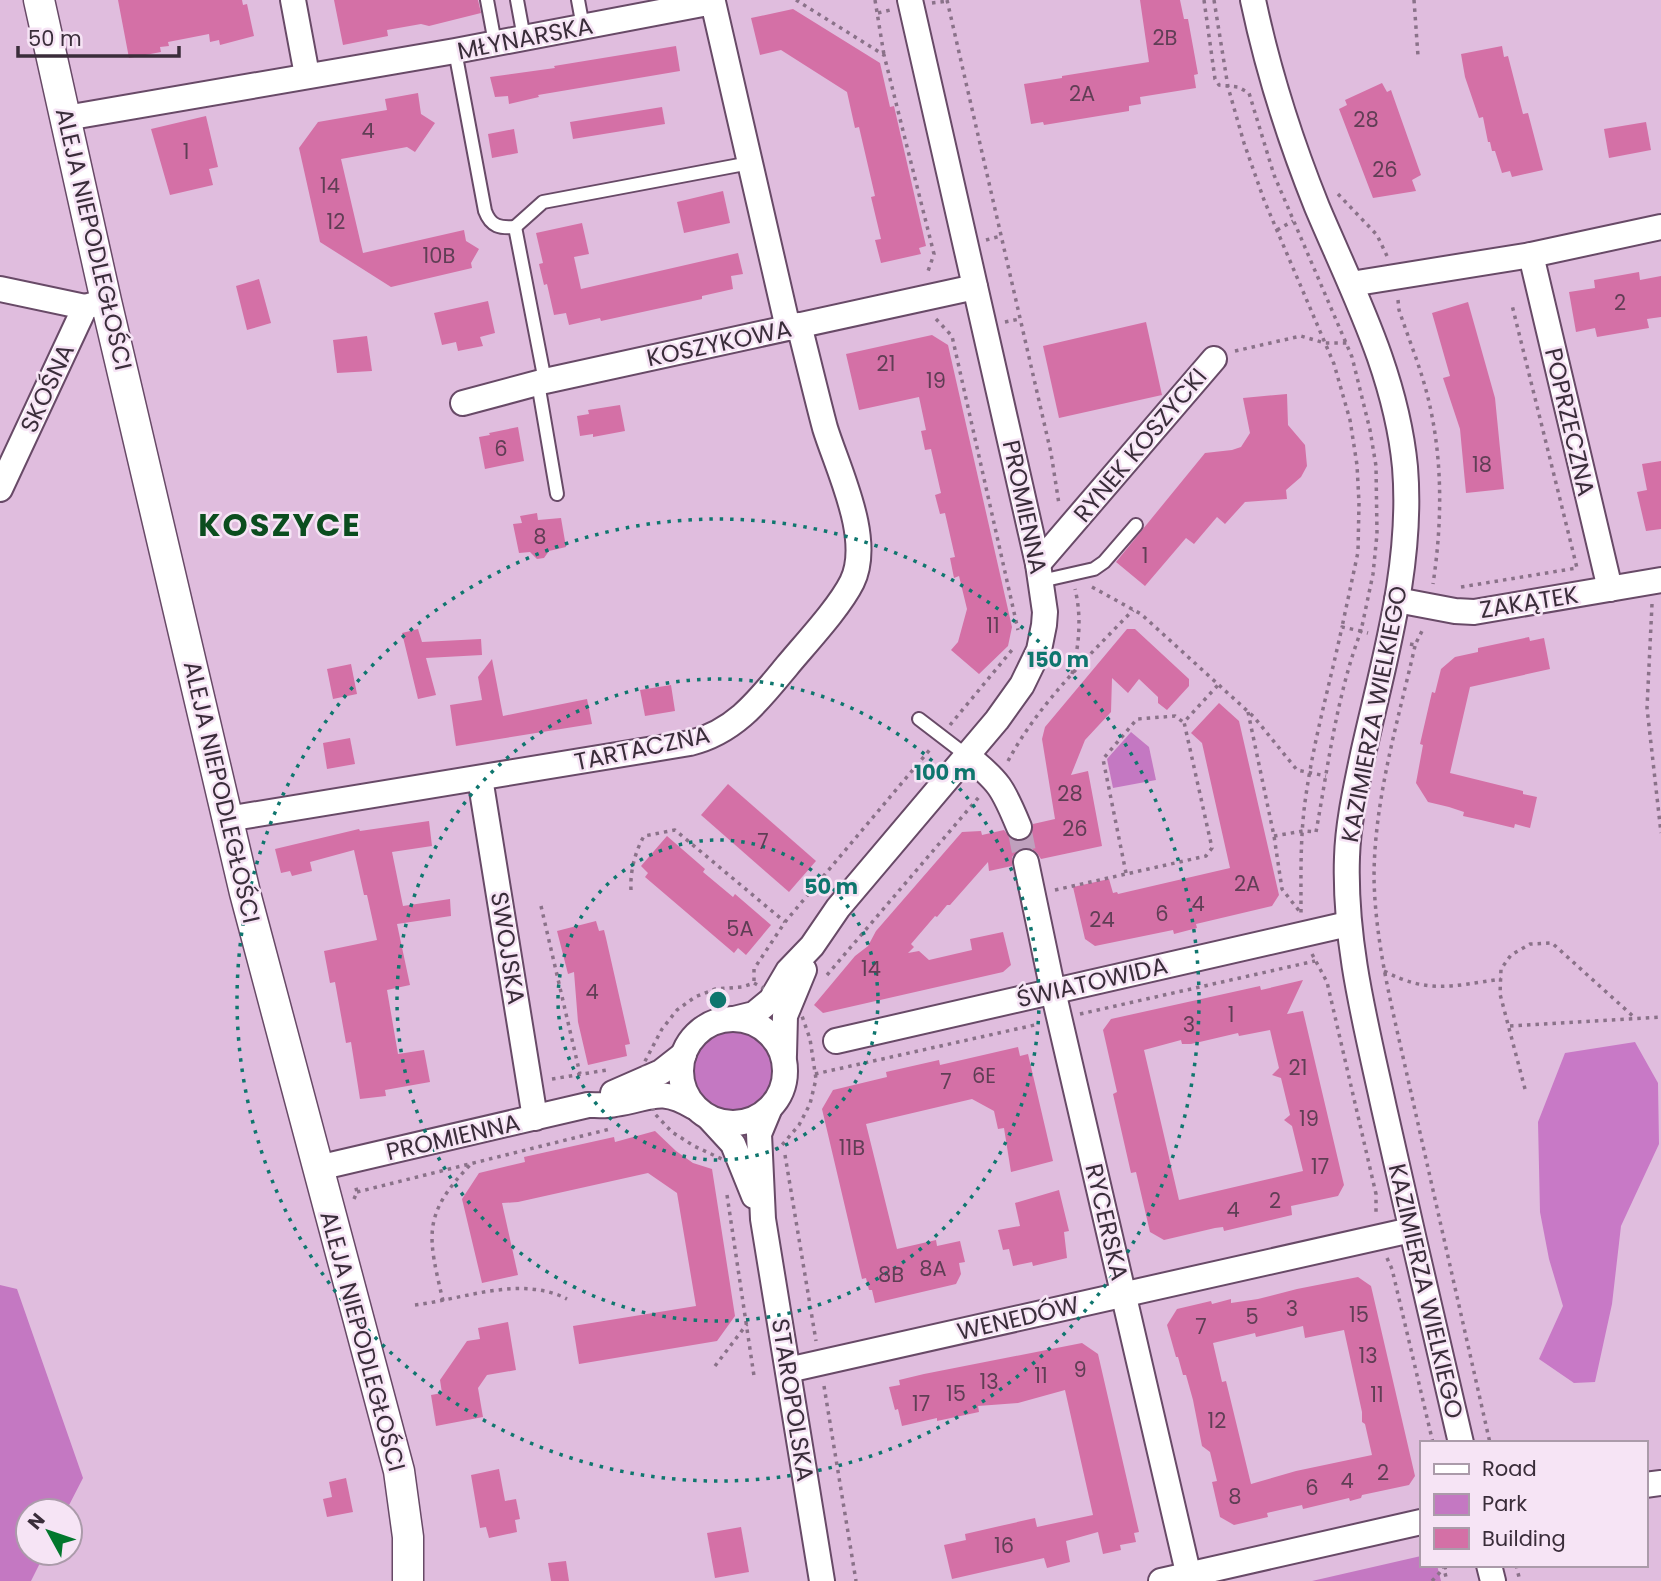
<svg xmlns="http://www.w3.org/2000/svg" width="1661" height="1581" font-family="Poppins,sans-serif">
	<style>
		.green { fill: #c478c2 }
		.forest { fill: #c879c6 }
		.building { fill: #d470a6; fill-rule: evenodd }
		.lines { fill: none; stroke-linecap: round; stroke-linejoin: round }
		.minor-tunnel { stroke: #bfa0bd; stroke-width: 24; stroke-dasharray: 24 12; stroke-linecap: butt }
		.service-casing { stroke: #684a67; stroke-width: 16 }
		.minor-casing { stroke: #684a67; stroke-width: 28 }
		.tertiary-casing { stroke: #684a67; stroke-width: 33 }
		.path { stroke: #8a7289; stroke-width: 3.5; stroke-dasharray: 3.5 5; stroke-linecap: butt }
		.service { stroke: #fff; stroke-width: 12 }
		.minor { stroke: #fff; stroke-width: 24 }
		.tertiary { stroke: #fff; stroke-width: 30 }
		.ring { fill: none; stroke: #0f766e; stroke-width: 3.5; stroke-dasharray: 3.5 7 }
		.labels { text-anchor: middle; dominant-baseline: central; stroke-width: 5; stroke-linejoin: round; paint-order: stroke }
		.number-label { font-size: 21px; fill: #603e55 }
		.street-label { font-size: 24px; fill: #3a2d3a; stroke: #f6e4f5 }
		.district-label { font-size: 32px; font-weight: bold; letter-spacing: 2px; fill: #0b4d1e; stroke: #f6e4f5 }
		.centre { fill: #0f766e; stroke: #f6e4f5; stroke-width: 3.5 }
		.ring-label { font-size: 21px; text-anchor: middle; font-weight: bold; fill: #0f766e; stroke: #f6e4f5; stroke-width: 5; stroke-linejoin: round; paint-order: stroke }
	</style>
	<rect width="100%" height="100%" fill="#e0bdde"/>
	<!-- green -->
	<g class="green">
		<polygon points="1131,732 1149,747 1156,780 1113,788 1107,759"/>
		<circle cx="733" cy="1072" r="40"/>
		<polygon points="0,1285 17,1289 83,1478 66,1511 28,1511 28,1553 45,1553 31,1581 0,1581"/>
		<polygon points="1421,1556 1421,1565 1437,1565 1441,1581 1312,1581"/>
	</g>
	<!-- forest -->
	<polygon class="forest" points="1635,1042 1658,1083 1659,1144 1621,1226 1612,1304 1595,1382 1574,1383 1539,1359 1563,1306 1549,1259 1540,1212 1538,1122 1565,1053"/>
	<!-- building -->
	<g class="building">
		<polygon points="118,0 242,0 243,5 247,4 254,36 220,45 219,40 210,42 209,34 168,42 169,46 160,47 161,52 129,58"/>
		<polygon points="334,0 478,0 481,13 429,26 421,24 387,30 388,36 343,45"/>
		<polygon points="1140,0 1180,0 1184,19 1188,19 1198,74 1194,75 1196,88 1140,97 1141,104 1129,106 1129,111 1044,125 1043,122 1031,124 1024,84 1062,78 1062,76 1149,62"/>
		<polygon points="793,9 880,63 890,107 894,106 926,246 919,248 921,254 881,263 875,240 881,239 871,197 875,196 859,127 855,128 847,92 781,50 760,55 751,18"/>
		<polygon points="676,46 680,71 538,95 539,97 509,104 508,96 495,97 490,77 555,68 554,66"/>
		<polygon points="1502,46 1504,57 1508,56 1523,114 1528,113 1543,170 1512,177 1510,171 1502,173 1495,151 1492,151 1490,142 1488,142 1483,117 1479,118 1465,77 1461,54"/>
		<polygon points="1382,83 1387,92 1391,90 1421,175 1412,180 1416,191 1373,198 1339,109 1347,105 1345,100"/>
		<polygon points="418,93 421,114 435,123 415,152 407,147 341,159 363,253 464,230 466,241 479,249 471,263 472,268 391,287 320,242 299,148 318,122 387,110 385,99"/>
		<polygon points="662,107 665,124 573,139 570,122"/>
		<polygon points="206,116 218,167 209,169 213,185 170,195 151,129"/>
		<polygon points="1646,122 1651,150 1609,158 1604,129"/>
		<polygon points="514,129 518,153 492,158 488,134"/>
		<polygon points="723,191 730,223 684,233 677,202"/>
		<polygon points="582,223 589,254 574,257 581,289 738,253 743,274 731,276 733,289 702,296 702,299 601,321 600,318 569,325 566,313 554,315 547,284 544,285 539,264 543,263 536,233"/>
		<polygon points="1639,272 1640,280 1661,276 1661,317 1647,319 1649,328 1597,337 1595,328 1576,332 1569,292 1595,288 1594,280"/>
		<polygon points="259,279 271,323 247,330 236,286"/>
		<polygon points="488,301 495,333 480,337 483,346 458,351 456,342 442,345 434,313"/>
		<polygon points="1468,302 1495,398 1504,489 1466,493 1460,429 1443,378 1450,376 1432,313"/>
		<polygon points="1146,322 1162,395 1059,418 1043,346"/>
		<polygon points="932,335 948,345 1012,627 1008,646 979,674 951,650 958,642 967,609 959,576 954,578 950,558 955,557 945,513 940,514 935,495 941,493 931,449 925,450 921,431 926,430 919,397 859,410 846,354"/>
		<polygon points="367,336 372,371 337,373 333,340"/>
		<polygon points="1287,394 1288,425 1305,445 1307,466 1301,477 1286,490 1287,499 1245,502 1225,524 1217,517 1194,544 1186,538 1145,586 1116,562 1205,453 1232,450 1241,447 1250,433 1243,398"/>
		<polygon points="620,405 625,431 593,437 593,434 580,436 577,416 589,414 588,410"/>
		<polygon points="518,427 524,461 485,469 479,437 490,435 489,433"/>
		<polygon points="1661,461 1661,529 1646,531 1637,492 1647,490 1642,464"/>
		<polygon points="537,513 538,520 561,518 566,547 549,551 544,558 537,559 530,552 519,553 513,524 522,523 520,516"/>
		<polygon points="418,629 422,642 481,639 482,655 426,658 436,695 418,699 402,633"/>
		<polygon points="1127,629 1135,629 1189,679 1189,686 1167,710 1158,703 1158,697 1139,679 1128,693 1112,678 1111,712 1085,740 1071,775 1088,771 1102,846 1041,859 1037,853 1031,848 1022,848 1012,857 1012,866 989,871 988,862 950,905 947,905 937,917 935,916 911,944 914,947 908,953 919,951 929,960 972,950 970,939 1003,932 1011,965 1003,972 823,1013 814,1005 855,956 868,946 876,931 962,832 981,831 982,835 1004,830 1011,839 1024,841 1031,835 1033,824 1055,819 1042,739 1045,727"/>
		<polygon points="1529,637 1530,641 1544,638 1550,669 1470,687 1450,773 1523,791 1523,794 1537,797 1530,828 1515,824 1514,828 1481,820 1463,816 1464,812 1449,807 1428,802 1416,783 1423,745 1420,744 1432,692 1435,693 1441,669 1455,657 1478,652 1478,648"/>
		<polygon points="492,659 503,716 587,699 592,724 456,746 450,705 482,700 478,677"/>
		<polygon points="351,664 357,694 333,699 327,669"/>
		<polygon points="671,685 675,711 645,716 640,690"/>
		<polygon points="1219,703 1239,721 1279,895 1272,906 1196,924 1197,928 1174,934 1173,930 1095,946 1085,939 1073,887 1109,879 1113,893 1117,892 1118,894 1230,868 1202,743 1191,733"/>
		<polygon points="350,738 355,764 327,769 323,743"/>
		<polygon points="728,784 816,861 789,892 701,815"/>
		<polygon points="429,821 432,846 392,852 403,906 450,899 451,916 397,924 410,985 387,990 398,1054 424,1050 430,1082 385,1090 386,1096 360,1099 351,1042 346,1043 335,982 330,983 324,951 377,940 367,895 364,895 354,850 310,862 312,871 292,876 290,871 281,873 275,849 359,829 360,831"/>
		<polygon points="667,836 705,869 703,872 733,897 735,894 771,925 746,955 738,948 734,953 645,877 648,873 641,866"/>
		<polygon points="596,921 599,931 604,930 606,938 630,1044 625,1045 627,1056 588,1065 578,1022 574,972 568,974 557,931"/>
		<path d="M1303 980 1287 1014 1303 1011 1344 1185 1338 1196 1291 1206 1292 1215 1224 1231 1223 1227 1215 1228 1164 1240 1150 1232 1136 1172 1131 1173 1113 1094 1117 1092 1103 1030 1111 1019 1260 986 1261 990ZM1270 1030 1279 1068 1272 1075 1281 1078 1290 1115 1284 1120 1292 1126 1303 1171 1179 1200 1144 1050 1181 1040 1182 1044H1191L1238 1033 1239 1036Z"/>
		<polygon points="1018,1047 1020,1056 1028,1054 1053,1161 1011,1172 1004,1128 998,1129 994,1111 972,1099 866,1124 897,1249 936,1240 937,1246 960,1241 965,1262 959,1263 961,1274 956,1284 875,1303 872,1290 869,1290 866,1278 862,1279 822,1109 833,1090 887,1077 886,1072 939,1060 940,1065"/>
		<polygon points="655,1131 676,1151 693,1163 712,1169 735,1316 717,1341 579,1364 573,1326 696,1306 677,1193 648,1173 518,1202 502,1203 518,1275 482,1283 462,1199 479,1173 525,1162 524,1157 614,1137 615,1142"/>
		<polygon points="1059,1190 1069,1231 1064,1232 1067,1258 1033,1266 1032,1262 1013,1266 1009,1249 1003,1250 998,1230 1020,1226 1015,1203"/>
		<path d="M1358 1277 1371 1286 1415 1476 1409 1485 1362 1495 1361 1498 1350 1501 1349 1498 1303 1509 1302 1505 1267 1513 1268 1517 1234 1525 1220 1517 1212 1482 1217 1481 1210 1452 1202 1446 1193 1400 1186 1375H1183L1178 1357H1176L1167 1325 1177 1309 1211 1301 1212 1304 1231 1299V1303L1258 1299 1297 1289ZM1303 1326 1305 1338 1344 1330 1362 1412V1422L1365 1424 1372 1455 1296 1471 1251 1484 1226 1381 1222 1382 1213 1343 1255 1333 1256 1337Z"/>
		<polygon points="508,1322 516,1370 487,1375 478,1388 483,1417 436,1426 431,1395 442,1393 440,1380 467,1341 480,1339 478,1328"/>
		<polygon points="1082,1343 1098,1354 1139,1532 1134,1533 1136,1542 1120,1545 1121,1550 1103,1554 1098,1532 1066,1541 1070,1562 1047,1568 1044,1558 952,1579 944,1545 966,1540 965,1534 1035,1518 1037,1527 1093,1515 1065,1390 1018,1403 978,1406 979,1412 937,1421 937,1418 902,1426 898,1409 895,1410 889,1387 900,1385 899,1380 924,1374"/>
		<polygon points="499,1469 505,1501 516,1499 520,1519 515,1520 517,1532 489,1538 486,1527 480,1528 471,1475"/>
		<polygon points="346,1478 353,1512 327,1517 323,1499 332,1497 329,1482"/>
		<polygon points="741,1527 749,1572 715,1578 707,1533"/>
		<polygon points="566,1561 569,1581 551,1581 548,1563"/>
	</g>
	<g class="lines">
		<!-- minor-tunnel -->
		<polyline class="minor-tunnel" points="1019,827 1026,862"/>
		<defs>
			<g id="service">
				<polyline points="487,0 495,43"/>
				<polyline points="517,0 524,38"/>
				<polyline points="578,0 583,27"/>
				<path d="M455 51 485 211C491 227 500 228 515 227L545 381"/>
				<polyline points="515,227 543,202 750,163"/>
				<polyline points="538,383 557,494"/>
				<polyline points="1041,581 1094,569 1104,562 1136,525"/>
				<polyline points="919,719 966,755"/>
			</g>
			<g id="minor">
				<polyline points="293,0 307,75"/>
				<path d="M1253 0C1268 71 1290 140 1317 207 1353 292 1396 373 1405 467 1413 565 1384 660 1363 754 1356 788 1348 823 1347 857 1344 943 1366 1025 1384 1108 1409 1220 1435 1331 1461 1443"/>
				<polyline points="66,118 455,51 713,2 788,328"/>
				<polyline points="1531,255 1610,589"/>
				<polyline points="1351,284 1531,255 1661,227"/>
				<polyline points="0,289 85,307"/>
				<polyline points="463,403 545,381 975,287"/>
				<polyline points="0,489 85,307 106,301"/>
				<polyline points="1038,564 1214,359"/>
				<polyline points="1397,600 1455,611 1474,612 1661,580"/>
				<path d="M966 755C999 781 1003 788 1019 827"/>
				<polyline points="480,778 535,1118"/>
				<path d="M227 819 690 743C735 732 759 700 787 666 806 643 839 608 852 582 873 539 838 470 825 428 816 394 808 360 799 325"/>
				<polyline points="1026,862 1053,991 1190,1581"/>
				<circle cx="733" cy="1071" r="52"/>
				<polyline points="734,1019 754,1014 771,1000 788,971 812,946 838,908 997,720 1022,685 1039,650 1044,625 1045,612 1038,564 910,0"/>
				<polyline points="836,1041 1348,924"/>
				<polyline points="784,1055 785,1016 804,970"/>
				<polyline points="613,1093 661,1072 684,1054"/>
				<polyline points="769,1110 759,1134 763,1219 822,1581"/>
				<polyline points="710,1119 733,1144 754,1196"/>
				<path d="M318 1168 588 1105C597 1105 606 1106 615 1104 651 1099 659 1086 694 1107"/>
				<polyline points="788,1370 1411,1230"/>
				<polyline points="1645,1485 1661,1483"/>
				<polyline points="1489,1565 1493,1581"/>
				<polyline points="1161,1581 1421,1522"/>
			</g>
			<polyline id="tertiary" points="39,0 106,301 245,893 399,1471 408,1537 408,1581"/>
		</defs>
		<!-- service casing -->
		<use href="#service" class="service-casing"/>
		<!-- minor casing -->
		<use href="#minor" class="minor-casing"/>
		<!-- tertiary casing -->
		<use href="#tertiary" class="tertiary-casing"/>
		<!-- path -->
		<g class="path">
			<polyline points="796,0 884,55 934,254 927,274"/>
			<polyline points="875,0 884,55"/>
			<polyline points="947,0 1051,453 1059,504"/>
			<path d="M1204 0 1215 79 1219 85 1238 87 1249 93 1274 175 1352 357 1370 430 1376 466 1377 534 1373 574 1361 631 1342 627C1330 683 1314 739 1306 795 1300 834 1301 874 1301 913"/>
			<polyline points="1214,0 1228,87 1244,143 1264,200 1334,364 1350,420 1357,465 1359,503 1358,552 1342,627"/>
			<polyline points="1414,0 1418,56"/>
			<polyline points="932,3 948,1"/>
			<polyline points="878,13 890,10"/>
			<polyline points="1338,194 1377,235 1387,256"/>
			<polyline points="1277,230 1293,221"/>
			<polyline points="986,240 1001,236"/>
			<path d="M1398 300 1399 310C1409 340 1422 371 1429 402 1443 462 1442 524 1433 584"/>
			<polyline points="936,319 952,336 1018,630"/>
			<polyline points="1005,322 1020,319"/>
			<polyline points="1235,351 1301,336 1325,343 1347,343"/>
			<polyline points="1092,587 1141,614 1254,717 1297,770 1326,776"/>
			<polyline points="1461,587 1577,568 1512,305"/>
			<polyline points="1652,604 1647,708 1661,833"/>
			<polyline points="1410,644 1415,645 1423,629"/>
			<path d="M1415 646C1398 721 1374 800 1374 878 1375 928 1385 977 1396 1026L1490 1443"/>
			<path d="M1072 674C1079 646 1082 617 1075 589"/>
			<polyline points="1248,712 1274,836 1282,889 1300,912"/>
			<polyline points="950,725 1012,650"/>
			<path d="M1008 761C1039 703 1088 657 1133 610"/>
			<path d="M1274 836 1303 831 1316 832C1328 766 1337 694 1361 631L1368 633"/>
			<polyline points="1126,873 1103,759 1137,719 1175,716 1183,722"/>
			<path d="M631 890C630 871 635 852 644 836L675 830 785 922"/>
			<polyline points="1055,890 1206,856 1212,848 1184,722 1219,684"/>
			<polyline points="541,906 580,1074"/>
			<polyline points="1312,954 1327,982 1376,1194 1376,1214"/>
			<path d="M1384 971C1428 994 1453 986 1501 979"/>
			<polyline points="827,975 979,797"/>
			<polyline points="754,981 754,969 785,922 932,747"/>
			<polygon points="754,983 790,1003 802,1016 810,1039 816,1079 810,1104 799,1125 782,1145 770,1153 726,1161 694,1146 672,1132 654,1113 643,1065 662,1029 677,1010 695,997 715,989 742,987"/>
			<polyline points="1080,1014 1315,961"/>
			<polyline points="1510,1026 1661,1017"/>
			<polyline points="815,1074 1039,1024"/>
			<polyline points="552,1079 607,1070"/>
			<polyline points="1525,1089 1500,994 1501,969 1511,955 1530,944 1552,943 1635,1018"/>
			<polyline points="785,1155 816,1341"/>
			<polyline points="357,1192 610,1129"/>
			<polyline points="727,1195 754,1376"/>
			<polyline points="354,1199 357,1192 355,1184"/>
			<polyline points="1387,1258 1392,1269 1433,1443"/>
			<path d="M443 1301C428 1236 421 1215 472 1163"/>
			<path d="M415 1305C464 1299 521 1275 567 1299"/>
			<polyline points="715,1366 747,1324"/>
			<polyline points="824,1386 856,1581"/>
			<polyline points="1443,1565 1447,1581"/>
			<polyline points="1516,1565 1520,1581"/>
			<polyline points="1432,1581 1444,1568 1458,1565"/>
		</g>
		<!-- service -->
		<use href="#service" class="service"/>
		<!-- minor -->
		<use href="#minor" class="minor"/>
		<!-- tertiary -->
		<use href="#tertiary" class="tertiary"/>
	</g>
	<!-- distance rings -->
	<g class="ring">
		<circle cx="718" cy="1000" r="160"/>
		<circle cx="718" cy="1000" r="321"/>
		<circle cx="718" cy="1000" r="481"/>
	</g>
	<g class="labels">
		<!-- number labels -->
		<g class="number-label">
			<text x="1165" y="37">2B</text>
			<text x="1082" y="93">2A</text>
			<text x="1366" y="119">28</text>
			<text x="368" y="130">4</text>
			<text x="186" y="151">1</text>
			<text x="1385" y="169">26</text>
			<text x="330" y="185">14</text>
			<text x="336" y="221">12</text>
			<text x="439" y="255">10B</text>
			<text x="1620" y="302">2</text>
			<text x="886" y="363">21</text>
			<text x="936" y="380">19</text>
			<text x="501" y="448">6</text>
			<text x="1482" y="464">18</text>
			<text x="540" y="536">8</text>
			<text x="1145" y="555">1</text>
			<text x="993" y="625">11</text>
			<text x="1070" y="793">28</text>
			<text x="1075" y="828">26</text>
			<text x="763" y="841">7</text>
			<text x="1247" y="883">2A</text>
			<text x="1198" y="903">4</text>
			<text x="1162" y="913">6</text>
			<text x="1102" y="919">24</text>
			<text x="740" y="928">5A</text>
			<text x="871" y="968">14</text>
			<text x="592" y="991">4</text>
			<text x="1231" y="1014">1</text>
			<text x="1189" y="1024">3</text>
			<text x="1298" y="1067">21</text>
			<text x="984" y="1075">6E</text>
			<text x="946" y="1081">7</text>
			<text x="1309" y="1118">19</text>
			<text x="852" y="1147">11B</text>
			<text x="1320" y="1166">17</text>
			<text x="1275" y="1200">2</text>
			<text x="1233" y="1209">4</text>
			<text x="933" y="1268">8A</text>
			<text x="891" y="1274">8B</text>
			<text x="1292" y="1308">3</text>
			<text x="1359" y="1314">15</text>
			<text x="1252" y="1316">5</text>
			<text x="1201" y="1326">7</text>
			<text x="1368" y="1355">13</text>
			<text x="1080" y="1369">9</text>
			<text x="1041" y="1375">11</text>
			<text x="989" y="1381">13</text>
			<text x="956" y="1393">15</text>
			<text x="1377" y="1394">11</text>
			<text x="921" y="1403">17</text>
			<text x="1217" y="1420">12</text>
			<text x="1383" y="1472">2</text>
			<text x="1347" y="1480">4</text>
			<text x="1312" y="1487">6</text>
			<text x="1235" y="1496">8</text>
			<text x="1004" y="1545">16</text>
		</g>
		<!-- street labels -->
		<g class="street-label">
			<text transform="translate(525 38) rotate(-11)">MŁYNARSKA</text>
			<text transform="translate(94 239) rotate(77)">ALEJA NIEPODLEGŁOŚCI</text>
			<text transform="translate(719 343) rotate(-12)">KOSZYKOWA</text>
			<text transform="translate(47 388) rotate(-65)">SKOŚNA</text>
			<text transform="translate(1570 422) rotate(77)">POPRZECZNA</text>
			<text transform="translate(1140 445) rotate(-50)">RYNEK KOSZYCKI</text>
			<text transform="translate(1025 507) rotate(78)">PROMIENNA</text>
			<text transform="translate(1529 602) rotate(-9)">ZAKĄTEK</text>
			<text transform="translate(1374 714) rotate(-79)">KAZIMIERZA WIELKIEGO</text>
			<text transform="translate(642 748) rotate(-12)">TARTACZNA</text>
			<text transform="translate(222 792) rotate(77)">ALEJA NIEPODLEGŁOŚCI</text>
			<text transform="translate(508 948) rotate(81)">SWOJSKA</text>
			<text transform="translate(1092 982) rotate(-13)">ŚWIATOWIDA</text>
			<text transform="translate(453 1137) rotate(-13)">PROMIENNA</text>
			<text transform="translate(1107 1222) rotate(77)">RYCERSKA</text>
			<text transform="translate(1426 1291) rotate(77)">KAZIMIERZA WIELKIEGO</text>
			<text transform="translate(1018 1318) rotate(-13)">WENEDÓW</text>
			<text transform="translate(363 1341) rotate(75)">ALEJA NIEPODLEGŁOŚCI</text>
			<text transform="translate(793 1400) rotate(81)">STAROPOLSKA</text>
		</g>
		<!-- district labels -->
		<g class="district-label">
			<text x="280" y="524">KOSZYCE</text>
		</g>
	</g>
	<circle cx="718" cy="1000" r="10" class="centre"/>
	<g class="ring-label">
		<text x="1058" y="667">150 m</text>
		<text x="945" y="780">100 m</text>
		<text x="831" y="894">50 m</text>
	</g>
	<!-- legend -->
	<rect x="1420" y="1441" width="228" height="126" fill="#f6e4f5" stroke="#ab9baa" stroke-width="2"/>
	<rect x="1434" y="1464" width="35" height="10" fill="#ffffff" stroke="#ab9baa" stroke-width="2"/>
	<text x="1482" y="1476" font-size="21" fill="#3a2d3a">Road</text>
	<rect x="1434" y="1494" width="35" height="21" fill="#c478c2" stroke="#ab9baa" stroke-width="2"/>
	<text x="1482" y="1511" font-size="21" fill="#3a2d3a">Park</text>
	<rect x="1434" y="1528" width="35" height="21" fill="#d470a6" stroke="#ab9baa" stroke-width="2"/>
	<text x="1482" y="1546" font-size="21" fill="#3a2d3a">Building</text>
	<!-- north arrow -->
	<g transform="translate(49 1532) rotate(310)"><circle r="33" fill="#f6e4f5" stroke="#ab9baa" stroke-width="2"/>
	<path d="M0-5L12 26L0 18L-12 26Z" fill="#02772d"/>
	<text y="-10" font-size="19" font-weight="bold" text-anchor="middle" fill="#3a2d3a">N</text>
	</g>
	<!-- scale -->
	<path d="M18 46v10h161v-10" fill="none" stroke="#3a2d3a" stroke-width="3.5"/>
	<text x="28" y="46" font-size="21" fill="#3a2d3a" stroke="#f6e4f5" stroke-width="5" paint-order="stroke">50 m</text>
</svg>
